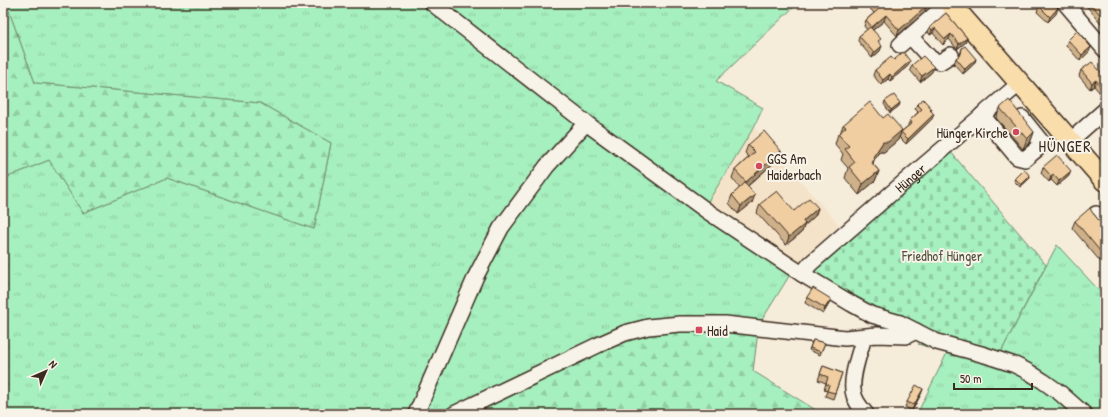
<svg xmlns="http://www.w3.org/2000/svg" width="1108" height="417" font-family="'Patrick Hand',sans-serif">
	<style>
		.built { fill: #f4e3c9 }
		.grass { fill: url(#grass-tufts); stroke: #708c6e }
		.forest { fill: url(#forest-firs); stroke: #708c6e }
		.cemetery { fill: url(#cemetery-stones); stroke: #708c6e }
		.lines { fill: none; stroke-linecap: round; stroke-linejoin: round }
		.minor-casing { stroke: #3b2a1e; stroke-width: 18 }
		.major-casing { stroke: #3b2a1e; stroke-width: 23 }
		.minor { stroke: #f7f3e8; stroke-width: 15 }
		.major { stroke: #f9ddab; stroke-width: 20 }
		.wall { fill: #ceb18a; stroke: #3b2a1e }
		.shaded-wall { fill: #a89071; stroke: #3b2a1e }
		.building { fill: #f0cea1; stroke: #3b2a1e }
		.poi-dot { fill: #d1495b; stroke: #f7f3e8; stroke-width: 1.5 }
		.labels { text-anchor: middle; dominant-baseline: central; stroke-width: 4; stroke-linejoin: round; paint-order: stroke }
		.poi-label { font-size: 14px; fill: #3b2a1e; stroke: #f7f3e8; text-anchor: start }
		.street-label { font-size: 14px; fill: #3b2a1e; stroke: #f7f3e8 }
		.park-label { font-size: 14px; fill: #50513e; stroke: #f7f3e8 }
		.quarter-label { font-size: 16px; letter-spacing: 1px; fill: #3b2a1e; stroke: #f7f3e8 }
	</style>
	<defs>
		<pattern id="grass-tufts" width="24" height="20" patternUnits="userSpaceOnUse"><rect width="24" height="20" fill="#a6efbe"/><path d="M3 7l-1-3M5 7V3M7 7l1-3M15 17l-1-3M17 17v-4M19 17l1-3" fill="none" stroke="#90cda3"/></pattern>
		<pattern id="forest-firs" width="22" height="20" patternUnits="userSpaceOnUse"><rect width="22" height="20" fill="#a6efbe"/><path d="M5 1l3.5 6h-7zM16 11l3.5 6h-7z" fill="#90cda3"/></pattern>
		<pattern id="cemetery-stones" width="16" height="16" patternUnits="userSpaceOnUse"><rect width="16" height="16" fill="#a6efbe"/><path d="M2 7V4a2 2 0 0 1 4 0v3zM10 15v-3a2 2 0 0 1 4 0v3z" fill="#90cda3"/></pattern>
	</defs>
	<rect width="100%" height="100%" fill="#f6ecda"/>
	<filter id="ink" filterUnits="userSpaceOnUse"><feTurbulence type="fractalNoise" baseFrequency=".025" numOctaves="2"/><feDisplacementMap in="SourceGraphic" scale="8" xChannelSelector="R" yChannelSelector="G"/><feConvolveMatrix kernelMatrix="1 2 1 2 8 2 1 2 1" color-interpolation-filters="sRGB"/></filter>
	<g filter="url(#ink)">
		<!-- built -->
		<polygon class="built" points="754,127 839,225 804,262 798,263 706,205"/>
		<!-- grass -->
		<g class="grass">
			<polygon points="6,3 176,3 230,6 241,3 425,3 791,273 760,323 690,316 642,320 586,344 440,414 3,414 3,179 49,160 83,213 167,178 314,229 331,143 260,103 35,83"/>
			<polygon points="441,3 798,3 716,81 763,108 754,127 706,205 666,175"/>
			<polygon points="1057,245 1105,297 1105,414 917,414 947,353 918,344 1000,354"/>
		</g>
		<!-- forest -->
		<g class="forest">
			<polygon points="3,3 6,3 35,83 260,103 331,143 314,229 167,178 83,213 49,160 3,179"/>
			<polygon points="698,328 758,331 753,371 819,412 818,414 467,414 601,349 650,332"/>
		</g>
		<!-- cemetery -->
		<polygon class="cemetery" points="950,151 1046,265 1000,354 946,339 919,324 877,310 813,273 813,268"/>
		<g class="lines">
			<defs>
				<g id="minor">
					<polyline points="432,3 586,123 707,211 802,274 852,304 872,315 900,323 937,342 985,355 1015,365 1029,372 1043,381 1060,393 1084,414"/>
					<polyline points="1065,3 1105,50"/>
					<polyline points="910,36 931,59 940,62 951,55"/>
					<polyline points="900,45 948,3"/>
					<polyline points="982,115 1017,157 1025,159 1043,144 1022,118"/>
					<polyline points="1070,141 1105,110"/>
					<polyline points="1096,214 1105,225"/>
					<path id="s1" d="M802 274 810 264 910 177 1020 83"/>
					<path d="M864 337C860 352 849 380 854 395 856 403 861 408 866 414"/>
					<polyline points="416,414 476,276 501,228 547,166 586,123"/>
					<polyline points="454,414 598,345 625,333 648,327 680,324 725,324 845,338 877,335 906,336 916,331"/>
				</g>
				<polyline id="major" points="950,3 1105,181"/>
			</defs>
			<!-- minor casing -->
			<use href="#minor" class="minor-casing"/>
			<!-- major casing -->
			<use href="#major" class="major-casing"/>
			<!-- minor -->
			<use href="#minor" class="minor"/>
			<!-- major -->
			<use href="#major" class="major"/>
		</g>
		<!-- wall -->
		<g class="wall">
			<polygon points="865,3 932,3 926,8 925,12 897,36 884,21 873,30 879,43 880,51 872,58 858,41 859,36 867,30 864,26 866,20 874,13"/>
			<polygon points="1084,3 1105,3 1105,28"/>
			<polygon points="1039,6 1056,14 1048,22 1037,12"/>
			<polygon points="946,13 967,38 965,43 957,49 949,39 943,45 933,33 930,35 928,32 930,27"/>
			<polygon points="1068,40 1089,52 1080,61 1066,45"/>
			<polygon points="962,48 976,59 974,64 963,74 954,64 956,58 960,55"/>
			<polygon points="894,60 908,66 890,81 888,79 881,85 873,75 875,70"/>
			<polygon points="912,65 932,72 920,82 910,70"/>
			<polygon points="1081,70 1105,77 1105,89 1100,93 1094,86 1090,89 1079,76"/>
			<polygon points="885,101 900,103 899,106 890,113 884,104"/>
			<polygon points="917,104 932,109 931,111 932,119 906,144 899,137 901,132 908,126 908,125 910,120 918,112 915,109"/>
			<polygon points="1000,108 1034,132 1030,143 1023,149 996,118"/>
			<polygon points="883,118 902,130 898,140 884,152 879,152 874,160 873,164 879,171 875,181 859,195 845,178 848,168 841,160 843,154 835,144 838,134 841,131 843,125"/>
			<polygon points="748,145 781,151 778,159 748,186 752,203 738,214 729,203 732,195 740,188 732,178 735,170 749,157 745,153"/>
			<polygon points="1043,167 1069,176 1057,186 1051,180 1049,182 1041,173"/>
			<polygon points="1030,176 1029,179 1020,187 1014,181 1015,178"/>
			<polygon points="760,204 794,211 818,208 815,216 804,226 802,232 786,245 757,213"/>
			<polygon points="1092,212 1101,223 1105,226 1105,267 1072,228 1075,221"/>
			<polygon points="807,297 831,299 829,304 823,314 805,303"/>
			<polygon points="813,340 825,343 820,355 809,350"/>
			<polygon points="823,366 842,373 833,399 825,396 827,391 824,390 826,383 818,380"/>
			<polygon points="923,389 921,394 912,411 905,407 907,402"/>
		</g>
		<!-- shaded-wall -->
		<g class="shaded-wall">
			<polygon points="927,3 932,3 926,8 925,12 897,36 899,30"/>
			<polygon points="1058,8 1056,14 1048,22 1050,17"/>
			<polygon points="886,15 884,21 869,33 872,27"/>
			<polygon points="935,28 933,33 930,35 932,30"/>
			<polygon points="951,34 949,39 943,45 945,39"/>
			<polygon points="967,38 965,43 957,49 959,44"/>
			<polygon points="882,46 880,51 872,58 874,53"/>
			<polygon points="1091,47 1089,52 1080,61 1082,55"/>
			<polygon points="976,59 974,64 963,74 965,69"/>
			<polygon points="910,61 908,66 890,81 892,77"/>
			<polygon points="934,67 932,72 920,82 922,76"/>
			<polygon points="890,74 888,79 881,85 883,80"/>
			<polygon points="1096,80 1094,86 1090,89 1092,83"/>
			<polygon points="1105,85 1105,89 1100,93 1102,88"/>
			<polygon points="900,103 899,106 890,113 891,110"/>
			<polygon points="934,114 932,119 906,144 908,139"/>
			<polygon points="902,130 898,140 884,152 879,152 874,160 871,170 868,173 873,157 883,142"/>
			<polygon points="1034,132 1030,143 1023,149 1027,139"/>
			<polygon points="781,151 778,159 743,190 746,182"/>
			<polygon points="879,171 875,181 859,195 863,184"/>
			<polygon points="1071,171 1069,176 1057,186 1059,181"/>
			<polygon points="1053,174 1051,180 1049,182 1051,176"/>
			<polygon points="1030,176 1029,179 1020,187 1021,185"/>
			<polygon points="755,195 752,203 738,214 741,206"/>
			<polygon points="818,208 815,216 804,226 802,232 786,245 789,237 803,221"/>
			<polygon points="831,299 829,304 823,314 825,308"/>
			<polygon points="923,389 921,394 912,411 914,405"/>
		</g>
		<!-- building -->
		<g class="building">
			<polygon points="873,3 927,3 925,4 927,6 899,30 886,15 872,27 866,20 879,9"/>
			<polygon points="1042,3 1053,3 1058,8 1050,17 1039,6"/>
			<polygon points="1090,3 1105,3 1105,20"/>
			<polygon points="946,13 967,38 959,44 951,34 945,39 935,28 932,30 930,27"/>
			<polygon points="870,27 881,39 878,41 882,46 874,53 859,36"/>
			<polygon points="1077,31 1091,47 1082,55 1068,40"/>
			<polygon points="965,46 976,59 965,69 956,58 961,54 962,48"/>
			<polygon points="903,52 910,61 892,77 890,74 883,80 875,70 891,57 894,60"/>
			<polygon points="923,56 934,67 922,76 912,65"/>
			<polygon points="1092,62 1105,77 1105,85 1102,88 1096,80 1092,83 1081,70"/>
			<polygon points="894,95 900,103 891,110 885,101"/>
			<polygon points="923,99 932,109 930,110 934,114 908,139 901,132 912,123 910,120 922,109 917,104"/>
			<polygon points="1009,100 1034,132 1027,139 1000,108"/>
			<polygon points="870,102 883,118 888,114 902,130 888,142 883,142 873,157 875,159 871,162 879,171 863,184 849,167 855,162 845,149 849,146 838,134 846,127 843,125"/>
			<polygon points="764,131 781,151 746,182 735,170 755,152 748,145"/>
			<polygon points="1057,155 1071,171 1059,181 1053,174 1051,176 1043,167"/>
			<polygon points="1024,169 1030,176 1021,185 1015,178"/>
			<polygon points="745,183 755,195 741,206 732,195"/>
			<polygon points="777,191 794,211 809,198 818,208 803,221 805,224 789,237 760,204"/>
			<polygon points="1090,208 1092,212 1101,223 1105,226 1105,257 1075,221"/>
			<polygon points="813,288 831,299 825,308 807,297"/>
			<polygon points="813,340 825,343 821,352 810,348"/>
			<polygon points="823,366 842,373 835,393 827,391 829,385 826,384 828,377 820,374"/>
			<polygon points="916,385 923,389 914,405 907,402"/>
		</g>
	</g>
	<!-- markers -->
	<g class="poi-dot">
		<circle cx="1016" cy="132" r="4"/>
		<circle cx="759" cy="166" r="4"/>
		<rect x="695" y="326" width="8" height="8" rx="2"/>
	</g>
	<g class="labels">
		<!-- poi labels -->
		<g class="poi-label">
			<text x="1008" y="132" text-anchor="end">Hünger Kirche</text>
			<text x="767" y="158">GGS Am<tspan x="767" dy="16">Haiderbach</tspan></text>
			<text x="707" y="330">Haid</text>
		</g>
		<!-- street labels -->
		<g class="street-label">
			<text stroke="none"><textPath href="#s1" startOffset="145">Hünger</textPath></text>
		</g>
		<!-- park labels -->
		<g class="park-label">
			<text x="942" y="255">Friedhof Hünger</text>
		</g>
		<!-- quarter labels -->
		<g class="quarter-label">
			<text x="1065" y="146">HÜNGER</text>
		</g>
	</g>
	<!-- margin -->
	<rect width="1108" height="417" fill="none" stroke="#f7f3e8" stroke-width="16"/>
	<rect x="8" y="8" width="1092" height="401" fill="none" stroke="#3b2a1e" stroke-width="1.5" filter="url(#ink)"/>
	<!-- north arrow -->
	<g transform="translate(46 371) rotate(45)" stroke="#f7f3e8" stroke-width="3" paint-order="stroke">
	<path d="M0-3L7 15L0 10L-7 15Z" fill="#3b2a1e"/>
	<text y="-6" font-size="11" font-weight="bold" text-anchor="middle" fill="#3b2a1e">N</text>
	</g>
	<!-- scale -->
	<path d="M954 383v6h78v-6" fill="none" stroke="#3b2a1e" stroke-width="2"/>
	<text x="960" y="383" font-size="12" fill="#3b2a1e" stroke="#f7f3e8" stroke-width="3" paint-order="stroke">50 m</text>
</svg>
